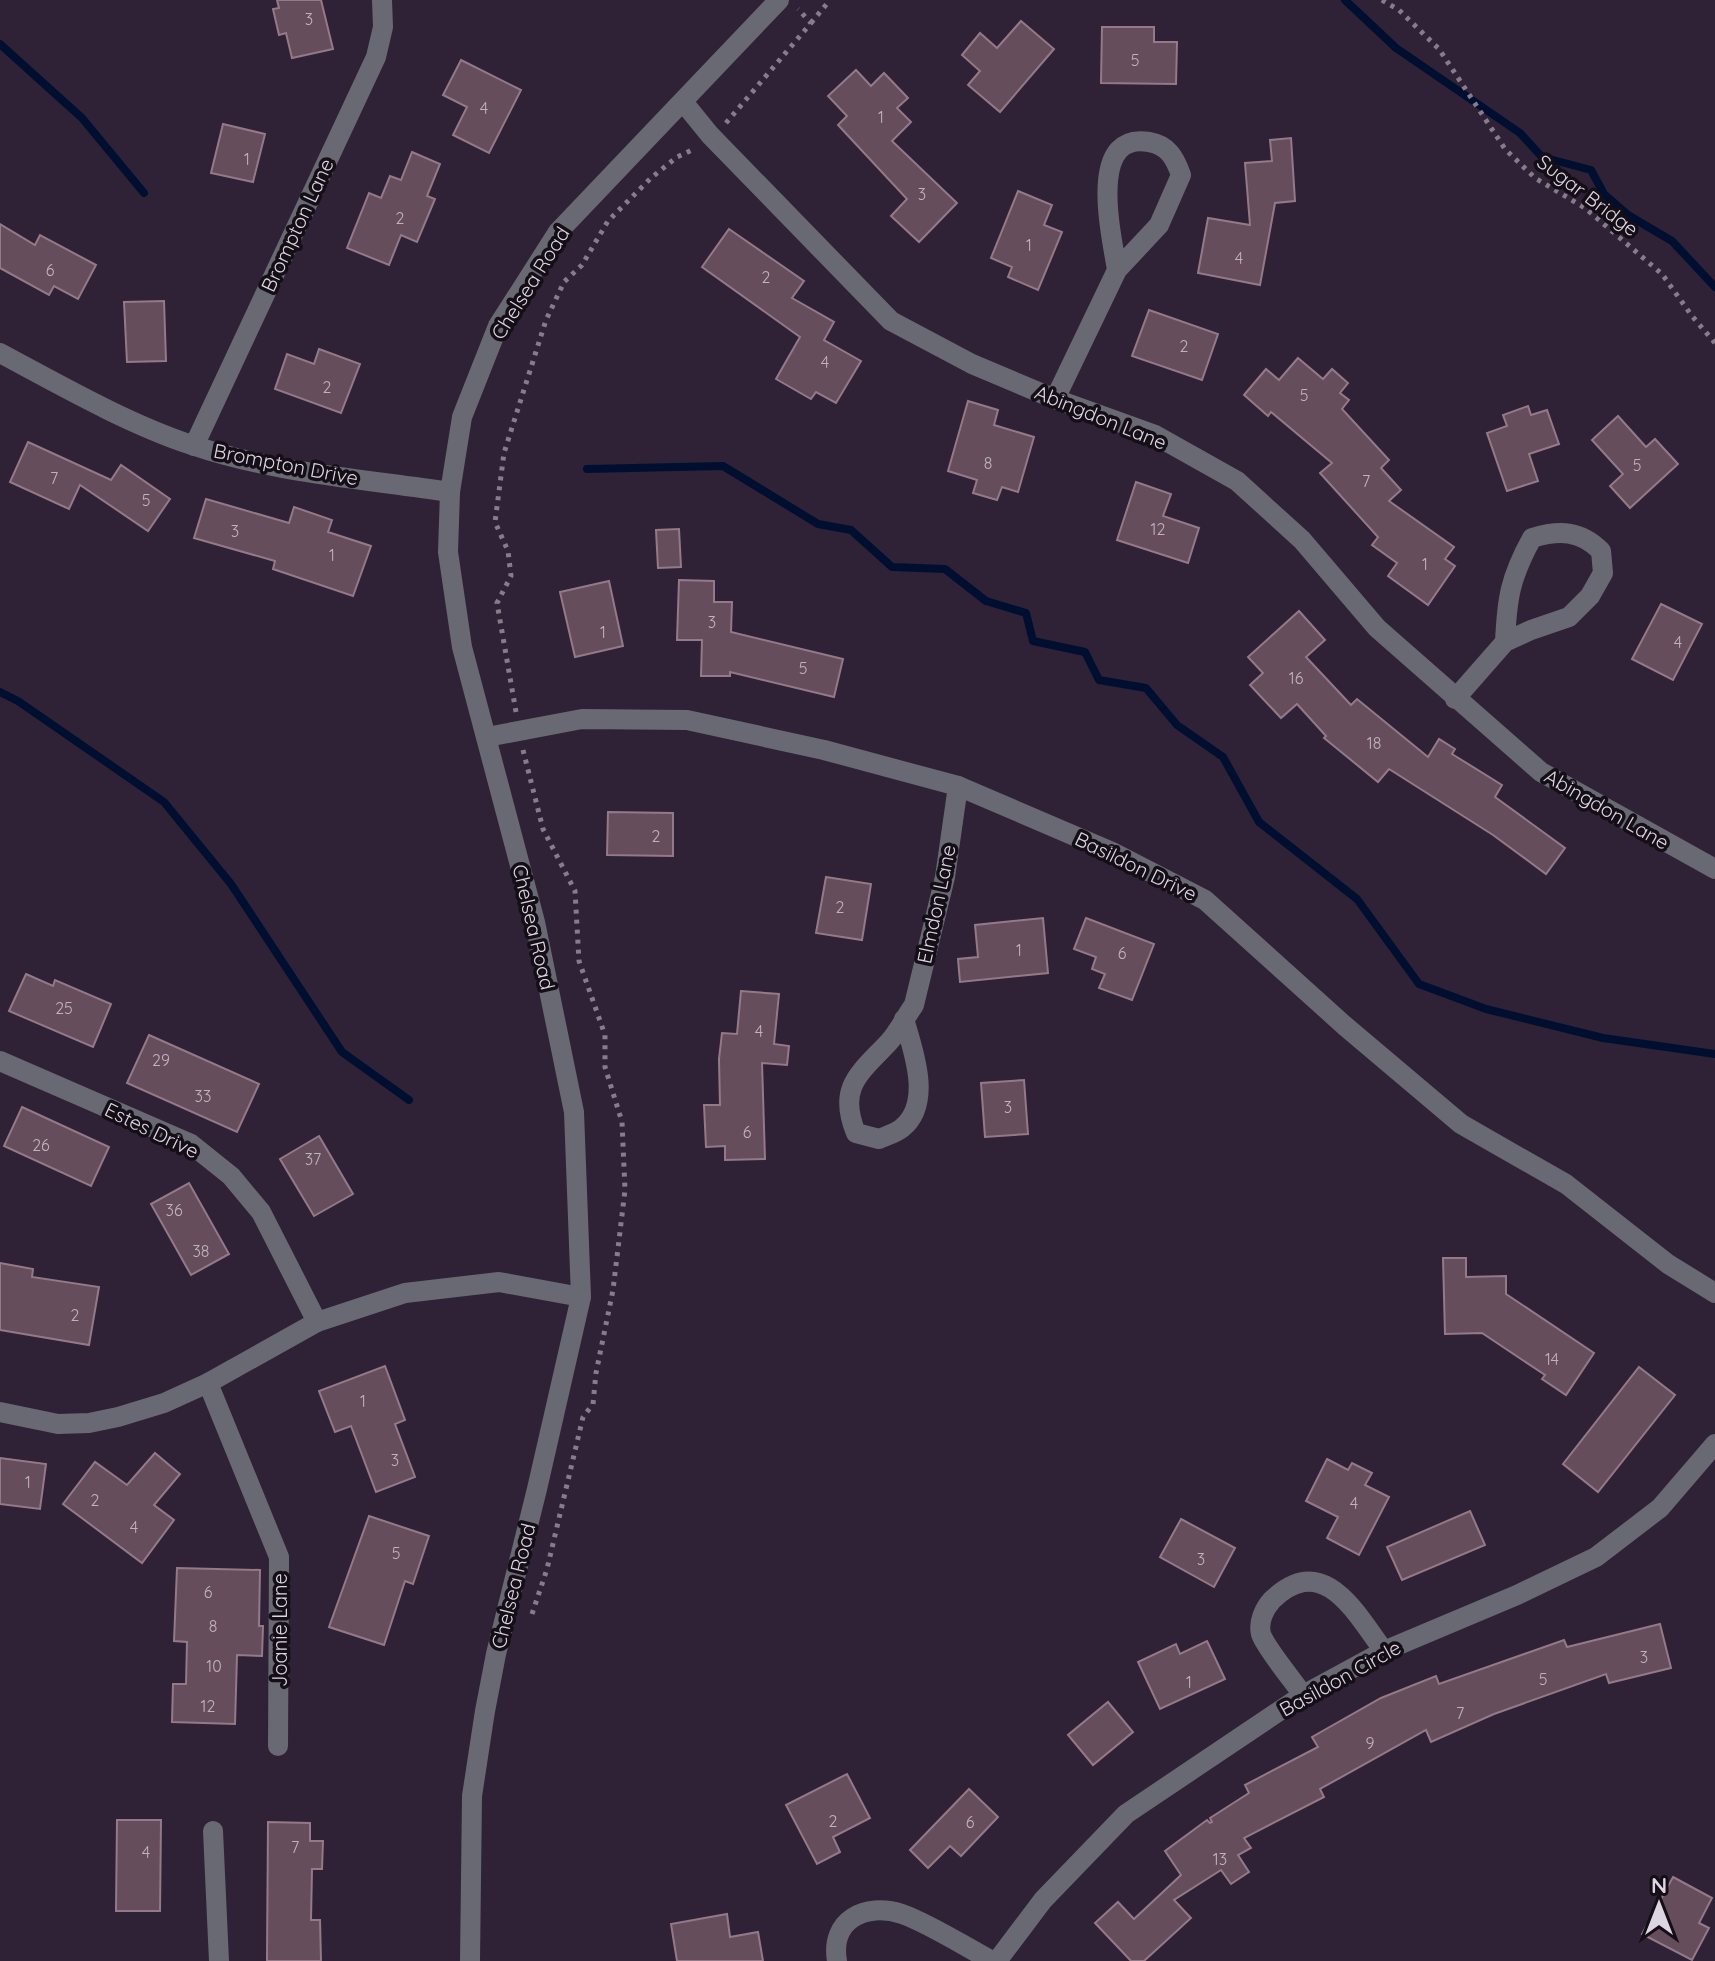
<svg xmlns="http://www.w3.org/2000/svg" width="1715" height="1961" font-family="Quicksand,sans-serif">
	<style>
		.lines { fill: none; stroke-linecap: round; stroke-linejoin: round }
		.stream { stroke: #000f2f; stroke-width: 8 }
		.building { fill: #664d5b; stroke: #947988; stroke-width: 2 }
		.path { stroke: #877c8c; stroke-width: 5; stroke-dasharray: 4 6; stroke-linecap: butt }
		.minor { stroke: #696974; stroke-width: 20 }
		.labels { text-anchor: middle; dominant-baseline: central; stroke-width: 7; stroke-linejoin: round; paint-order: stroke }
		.number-label { font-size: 16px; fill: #c0b3c0 }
		.street-label { font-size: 20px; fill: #ded5e2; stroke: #140e17 }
	</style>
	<rect width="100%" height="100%" fill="#2f2236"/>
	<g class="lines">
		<!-- stream -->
		<g class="stream">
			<polyline points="1345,0 1396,48 1520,133 1542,157 1591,170 1604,194 1628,215 1672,241 1715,287"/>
			<polyline points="0,44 82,118 144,193"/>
			<polyline points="587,469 723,466 818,524 851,530 892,567 945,569 986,601 1026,613 1033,641 1085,652 1099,680 1146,688 1177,725 1223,757 1259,822 1357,899 1419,984 1486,1009 1603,1038 1715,1054"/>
			<polyline points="0,692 18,701 164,802 231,884 342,1052 409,1100"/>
		</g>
	</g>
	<!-- building -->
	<g class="building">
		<polygon points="277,0 321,0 333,49 292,58 286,33 279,35 273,9 279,8"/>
		<polygon points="1021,21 1054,49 1000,112 968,85 980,71 962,55 980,33 997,48"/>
		<polygon points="1102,27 1154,27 1154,42 1177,42 1176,84 1101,83"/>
		<polygon points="461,60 521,90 489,153 453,135 467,107 443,95"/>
		<polygon points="856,70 871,86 884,73 908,98 897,108 911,122 892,141 957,203 919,242 891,216 907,199 838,125 847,116 828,96"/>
		<polygon points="223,124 265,134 253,182 211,173"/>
		<polygon points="1291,138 1295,201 1275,203 1260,285 1198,273 1208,218 1250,225 1245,163 1272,161 1270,140"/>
		<polygon points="412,152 440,164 427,196 435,199 417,242 401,235 389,265 347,248 369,193 381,198 390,176 401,180"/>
		<polygon points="1018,191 1052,205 1044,225 1062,232 1038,290 1008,277 1012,267 991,258"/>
		<polygon points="0,224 35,245 40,235 96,265 78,299 54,286 49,295 0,268"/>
		<polygon points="729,229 804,281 792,298 834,322 824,340 861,361 836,403 816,392 811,399 776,379 800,337 702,267"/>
		<polygon points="164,301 166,361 127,362 124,302"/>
		<polygon points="1149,310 1218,334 1202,380 1132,356"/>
		<polygon points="319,349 360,364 341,413 275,389 287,354 314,364"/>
		<polygon points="1298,358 1323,379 1332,369 1348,383 1340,393 1349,400 1342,409 1389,460 1381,468 1401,490 1389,501 1454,547 1445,559 1455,566 1428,605 1388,576 1397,563 1372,545 1378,537 1320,473 1332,463 1271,412 1268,416 1244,395 1266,369 1279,380"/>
		<polygon points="968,401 998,410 994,425 1034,437 1018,492 1002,487 997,500 973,493 977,480 948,471"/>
		<polygon points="1528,406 1531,415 1547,410 1559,444 1529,454 1538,481 1507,491 1487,433 1507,426 1503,415"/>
		<polygon points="1618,416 1646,447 1655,439 1678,464 1630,508 1610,486 1623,474 1592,440"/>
		<polygon points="28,442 111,480 121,465 170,499 148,531 80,485 69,509 10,482"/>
		<polygon points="1136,482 1171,494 1163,516 1199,528 1188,563 1117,540"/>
		<polygon points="206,499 289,523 294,507 332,520 328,532 371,546 353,596 273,569 275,561 194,538"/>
		<polygon points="679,529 681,567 658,568 656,530"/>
		<polygon points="679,580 714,581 714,602 732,602 731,632 843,659 834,697 730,672 730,676 701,676 702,640 677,640"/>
		<polygon points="609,581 623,646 575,657 560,592"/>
		<polygon points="1661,604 1702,624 1673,680 1632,659"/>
		<polygon points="1299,611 1325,640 1306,657 1351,705 1357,699 1428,757 1439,739 1455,749 1452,754 1502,785 1495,797 1565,848 1546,874 1493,835 1389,769 1378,782 1324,738 1326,736 1297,704 1281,718 1250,685 1263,673 1248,657"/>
		<polygon points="608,812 673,813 673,856 607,855"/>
		<polygon points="826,877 871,884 862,940 816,933"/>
		<polygon points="1043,918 1048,973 960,982 958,959 978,957 975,925"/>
		<polygon points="1086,918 1154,944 1132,1000 1099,988 1105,974 1092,969 1096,957 1074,949"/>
		<polygon points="26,974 53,986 55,980 111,1004 93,1047 9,1011"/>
		<polygon points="741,991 779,994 774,1044 789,1046 787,1065 762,1063 765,1159 725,1160 725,1146 706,1147 704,1105 720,1105 719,1059 722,1033 737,1034"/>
		<polygon points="149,1035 259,1084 237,1132 127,1083"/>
		<polygon points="1024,1080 1028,1134 985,1137 981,1083"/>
		<polygon points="22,1107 109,1147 91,1186 4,1146"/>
		<polygon points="319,1136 353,1194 314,1216 280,1159"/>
		<polygon points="189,1183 229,1254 191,1275 151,1204"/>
		<polygon points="1443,1258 1466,1258 1466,1277 1506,1276 1506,1294 1594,1353 1566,1395 1542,1379 1545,1375 1482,1333 1445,1334"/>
		<polygon points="0,1263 33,1269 32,1277 99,1287 89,1345 0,1330"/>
		<polygon points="385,1366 405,1420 395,1424 415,1477 376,1492 351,1426 335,1432 319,1391"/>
		<polygon points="1639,1367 1675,1395 1598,1492 1563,1464"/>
		<polygon points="155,1453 180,1474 154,1505 174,1520 142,1563 63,1504 95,1462 127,1485"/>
		<polygon points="0,1458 46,1464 40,1509 0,1504"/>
		<polygon points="1327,1459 1348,1470 1352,1463 1372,1473 1365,1485 1389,1497 1359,1555 1327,1538 1338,1517 1306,1501"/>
		<polygon points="1470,1511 1485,1545 1402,1580 1387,1547"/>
		<polygon points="369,1516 429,1536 413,1584 405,1581 384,1645 329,1627"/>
		<polygon points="1181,1519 1235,1548 1214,1587 1160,1557"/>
		<polygon points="177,1568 260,1570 259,1626 263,1626 262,1656 237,1655 235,1724 172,1722 173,1684 186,1684 187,1642 174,1641"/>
		<polygon points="1660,1624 1671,1668 1609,1683 1606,1674 1494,1714 1431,1742 1426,1730 1320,1789 1324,1797 1244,1838 1251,1848 1238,1855 1249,1872 1231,1884 1221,1870 1174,1900 1191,1918 1144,1961 1131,1961 1095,1923 1118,1902 1134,1919 1181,1875 1165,1851 1207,1820 1210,1823 1212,1822 1210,1818 1249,1793 1245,1785 1318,1747 1312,1737 1381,1698 1436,1676 1439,1684 1564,1640 1567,1647"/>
		<polygon points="1207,1641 1225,1679 1160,1709 1138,1662 1176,1644 1180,1654"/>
		<polygon points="1108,1702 1133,1732 1093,1765 1068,1735"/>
		<polygon points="847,1774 870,1818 833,1837 840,1852 817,1864 786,1805"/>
		<polygon points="969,1789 998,1817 961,1856 950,1846 928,1868 910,1850"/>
		<polygon points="117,1820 161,1820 160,1911 116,1911"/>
		<polygon points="268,1822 310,1823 310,1841 323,1841 322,1869 312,1869 311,1920 320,1920 321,1961 267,1961"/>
		<polygon points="1673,1877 1712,1898 1699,1923 1709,1928 1692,1960 1642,1934"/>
		<polygon points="727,1914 730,1937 758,1932 763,1961 677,1961 671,1924"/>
	</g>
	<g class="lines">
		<!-- path -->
		<g class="path">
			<polyline points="1382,0 1399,10 1439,49 1505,149 1535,178 1585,208 1662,274 1692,316 1715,343"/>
			<polyline points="811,23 830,0"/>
			<polyline points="726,123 811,23 798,9"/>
			<polyline points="516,712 497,603 511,576 508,551 495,522 504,453 546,320 564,282 582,265 608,221 651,178 677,157 694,149"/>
			<polyline points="523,750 543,829 575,891 579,961 605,1035 605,1067 622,1122 625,1190 613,1290 596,1373 593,1404 583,1417 547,1569 532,1614"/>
		</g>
		<!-- minor -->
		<g class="minor">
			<polyline points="684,103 710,135 891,321 972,364 1055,399 1155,435 1237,481 1302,540 1377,628 1541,772 1715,869"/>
			<path d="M0 353C60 385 128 424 192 445 274 473 364 479 450 492"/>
			<path d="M1055 399 1117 270 1159 225 1181 175C1175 158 1168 145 1149 142 1086 131 1112 237 1117 270"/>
			<polyline points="194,446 376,57 383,27 382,0"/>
			<path d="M1455 699 1505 642 1531 630 1569 617 1590 596 1603 573 1601 551C1580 530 1559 530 1532 538 1510 578 1507 598 1505 642"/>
			<polyline points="487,737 582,719 687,720 824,750 958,786 1112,852 1205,900 1345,1026 1461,1124 1566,1184 1668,1264 1715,1293"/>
			<path d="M904 1019C913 1050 933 1103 902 1128 896 1133 886 1136 879 1139L856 1133C837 1087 860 1073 889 1042 899 1031 906 1016 914 1005L945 877 958 786"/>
			<polyline points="0,1061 191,1144 231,1176 261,1212 317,1322"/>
			<polyline points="208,1383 279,1557 278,1746"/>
			<polyline points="0,1412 58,1424 89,1423 118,1417 164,1403 208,1383 317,1322 405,1293 499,1282 581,1297"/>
			<path d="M1303 1695C1294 1682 1265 1647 1261 1634 1258 1622 1264 1609 1272 1600 1324 1550 1356 1614 1384 1651"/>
			<polyline points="213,1831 219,1961"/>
			<polyline points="470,1961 472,1796 485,1711 496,1654 537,1489 581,1297 574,1112 535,922 462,647 448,552 450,492 462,417 498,326 558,232 779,0"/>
			<path d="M837 1961C830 1920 865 1902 902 1914 928 1923 966 1947 992 1961"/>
			<polyline points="997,1961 1043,1900 1126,1814 1303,1695 1384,1651 1517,1595 1596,1557 1660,1508 1715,1444"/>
		</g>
	</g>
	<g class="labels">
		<!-- number labels -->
		<g class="number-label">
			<text x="309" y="19">3</text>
			<text x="1135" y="60">5</text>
			<text x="484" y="108">4</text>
			<text x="881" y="117">1</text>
			<text x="247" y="159">1</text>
			<text x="922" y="194">3</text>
			<text x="400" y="218">2</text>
			<text x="1029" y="245">1</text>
			<text x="1239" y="258">4</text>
			<text x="50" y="270">6</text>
			<text x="766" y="277">2</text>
			<text x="1184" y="346">2</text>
			<text x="825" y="362">4</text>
			<text x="327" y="387">2</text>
			<text x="1304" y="395">5</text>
			<text x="988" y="463">8</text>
			<text x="1637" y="465">5</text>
			<text x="54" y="478">7</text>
			<text x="1366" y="481">7</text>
			<text x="146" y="500">5</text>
			<text x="1158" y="529">12</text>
			<text x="235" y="531">3</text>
			<text x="332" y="555">1</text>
			<text x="1425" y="564">1</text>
			<text x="712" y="622">3</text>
			<text x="603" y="632">1</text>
			<text x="1678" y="642">4</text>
			<text x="803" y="668">5</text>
			<text x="1296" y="678">16</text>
			<text x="1374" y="743">18</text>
			<text x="656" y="836">2</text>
			<text x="840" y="907">2</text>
			<text x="1019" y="950">1</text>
			<text x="1122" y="953">6</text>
			<text x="64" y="1008">25</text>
			<text x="759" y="1031">4</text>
			<text x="161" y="1060">29</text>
			<text x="203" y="1096">33</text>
			<text x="1008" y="1107">3</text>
			<text x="747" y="1132">6</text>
			<text x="41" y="1145">26</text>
			<text x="313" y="1159">37</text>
			<text x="174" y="1210">36</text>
			<text x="201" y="1251">38</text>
			<text x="75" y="1315">2</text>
			<text x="1552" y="1359">14</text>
			<text x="363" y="1401">1</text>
			<text x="395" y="1460">3</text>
			<text x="28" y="1482">1</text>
			<text x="95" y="1500">2</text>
			<text x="1354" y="1503">4</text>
			<text x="134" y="1527">4</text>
			<text x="396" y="1553">5</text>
			<text x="1201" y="1559">3</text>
			<text x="208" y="1592">6</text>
			<text x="213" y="1626">8</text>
			<text x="1644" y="1657">3</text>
			<text x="214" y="1666">10</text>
			<text x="1543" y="1679">5</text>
			<text x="1189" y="1682">1</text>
			<text x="208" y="1706">12</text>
			<text x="1460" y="1713">7</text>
			<text x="1370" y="1743">9</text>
			<text x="833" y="1821">2</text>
			<text x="970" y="1822">6</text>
			<text x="295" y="1847">7</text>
			<text x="146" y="1852">4</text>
			<text x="1220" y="1859">13</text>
		</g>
		<!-- street labels -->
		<g class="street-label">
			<text transform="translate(1588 195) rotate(37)">Sugar Bridge</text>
			<text transform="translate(297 225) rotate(-65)">Brompton Lane</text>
			<text transform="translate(530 283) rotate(-58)">Chelsea Road</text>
			<text transform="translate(1101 417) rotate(22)">Abingdon Lane</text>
			<text transform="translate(286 464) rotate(11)">Brompton Drive</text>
			<text transform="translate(1607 809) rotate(30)">Abingdon Lane</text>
			<text transform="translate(1136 866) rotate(26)">Basildon Drive</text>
			<text transform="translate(936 904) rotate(-78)">Elmdon Lane</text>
			<text transform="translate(534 927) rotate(77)">Chelsea Road</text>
			<text transform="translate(152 1130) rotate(26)">Estes Drive</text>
			<text transform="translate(513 1586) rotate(-76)">Chelsea Road</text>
			<text transform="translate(279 1630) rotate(-90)">Joanie Lane</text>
			<text transform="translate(1340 1678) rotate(-29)">Basildon Circle</text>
		</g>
	</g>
	<!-- north arrow -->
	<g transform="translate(1659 1905)" stroke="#140e17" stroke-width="6" paint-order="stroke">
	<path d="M0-6L14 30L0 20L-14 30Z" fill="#ded5e2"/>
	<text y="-12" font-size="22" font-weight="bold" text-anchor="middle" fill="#ded5e2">N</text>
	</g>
</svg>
